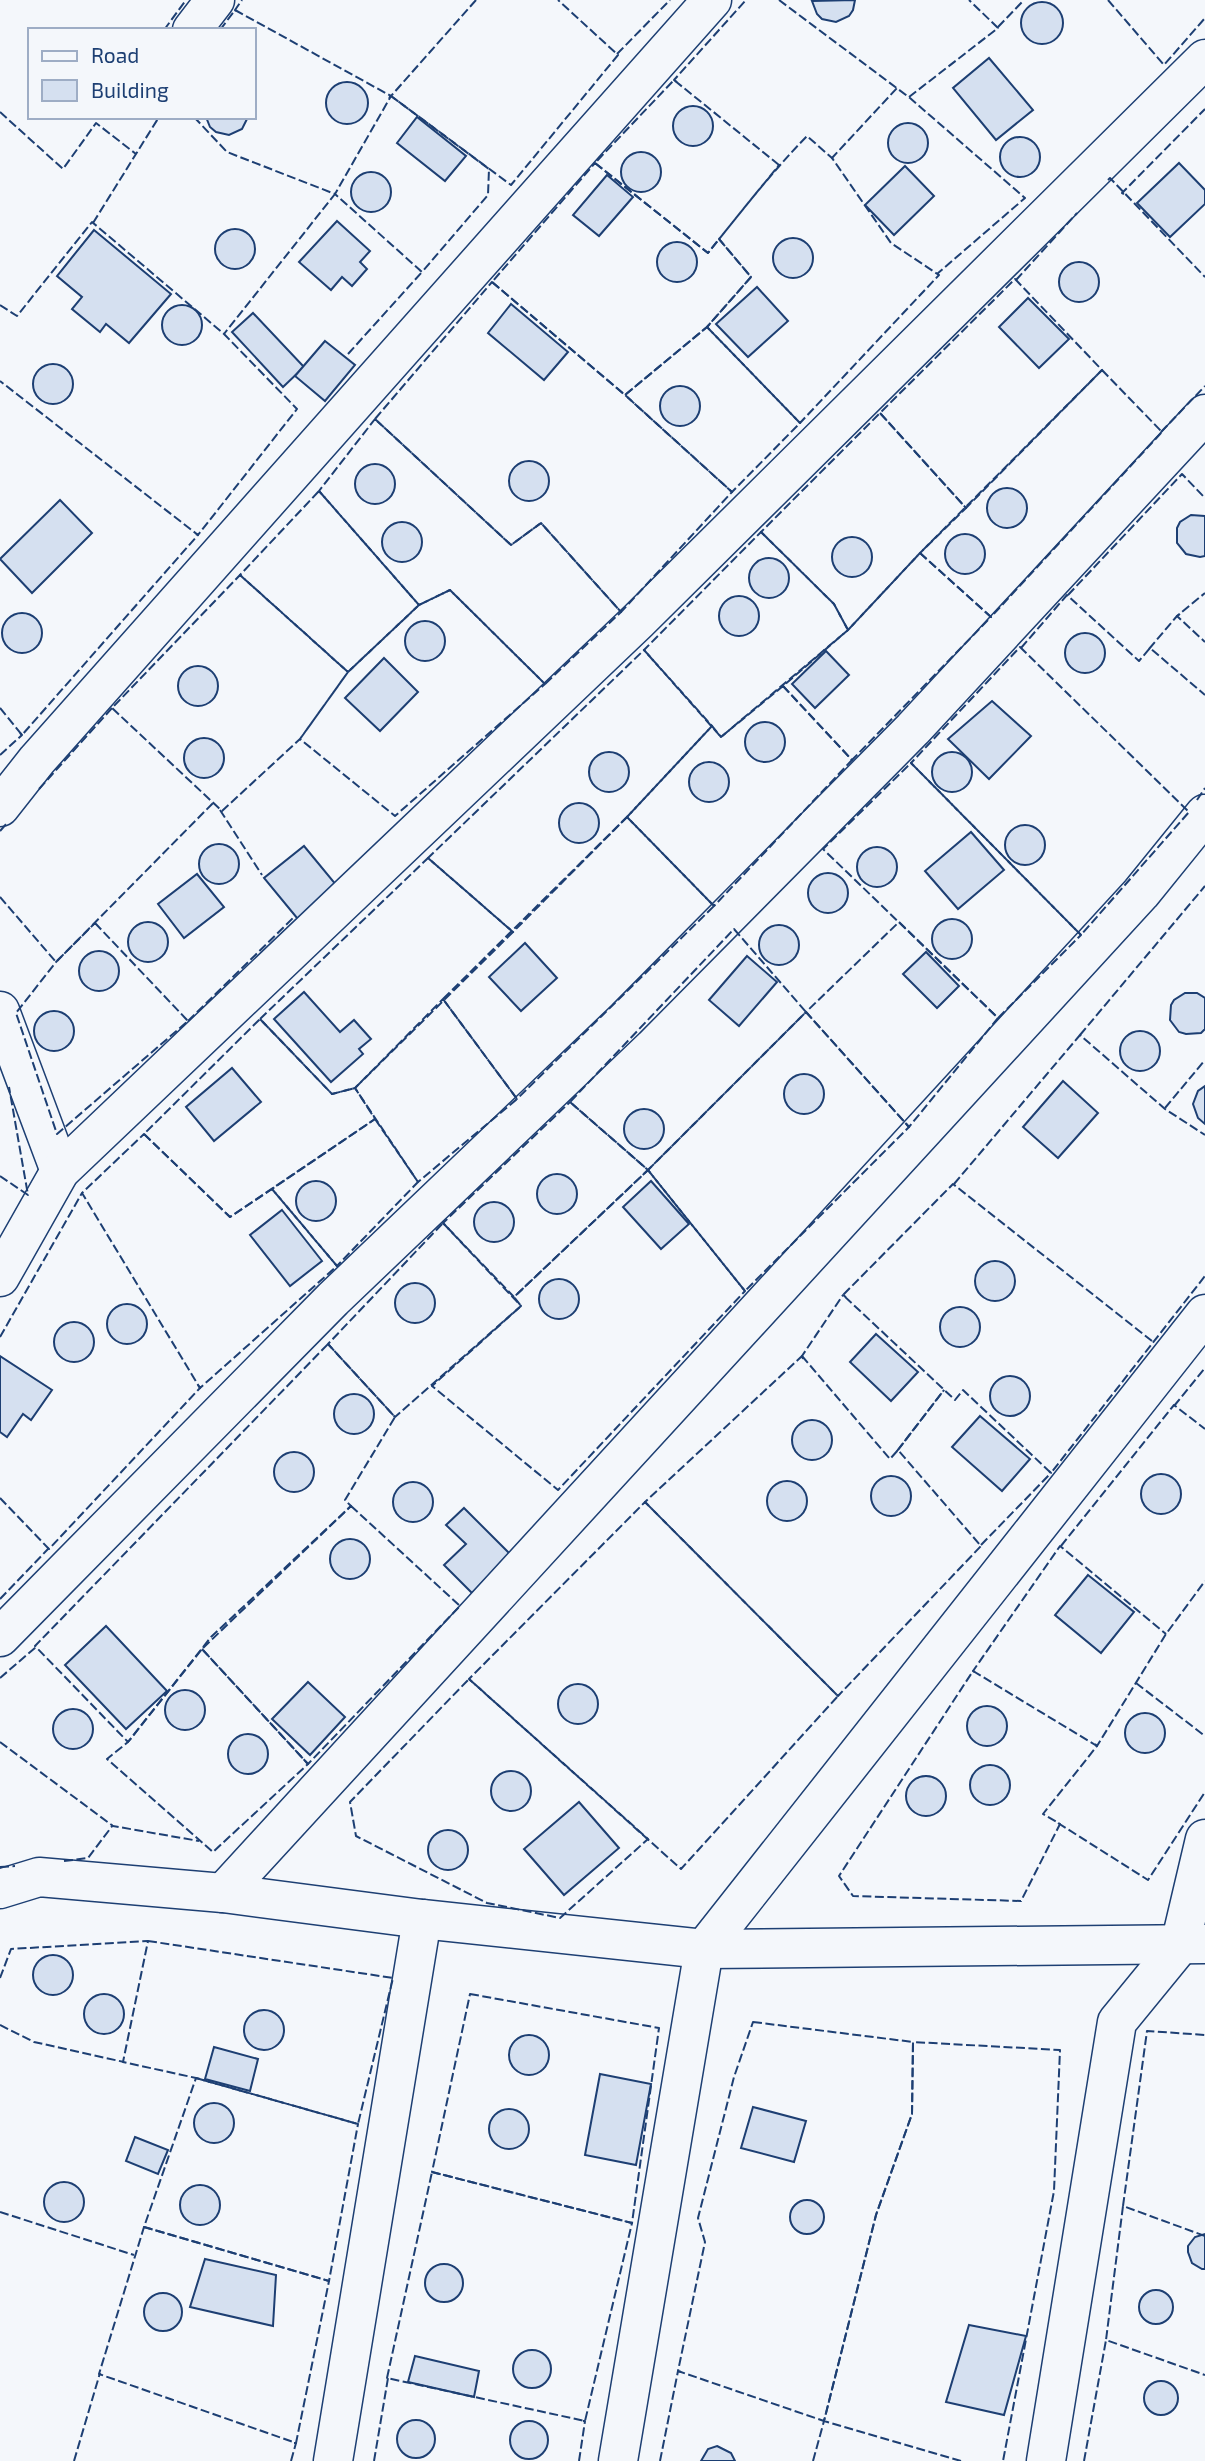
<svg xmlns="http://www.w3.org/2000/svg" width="1205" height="2461" font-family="'Exo 2',sans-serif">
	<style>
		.building { fill: #d5e0f0; stroke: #1d3f73; stroke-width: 2 }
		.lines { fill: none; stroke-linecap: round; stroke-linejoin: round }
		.minor-casing { stroke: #1d3f73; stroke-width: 41 }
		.minor { stroke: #f4f7fb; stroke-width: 38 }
		.fence { stroke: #1d3f73; stroke-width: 2; stroke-dasharray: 9 3.5; stroke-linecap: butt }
	</style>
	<rect width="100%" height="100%" fill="#f4f7fb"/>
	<!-- building -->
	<g class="building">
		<polygon points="855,0 853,10 849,16 836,22 822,19 817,14 812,1"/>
		<circle cx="1042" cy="23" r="21"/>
		<polygon points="989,58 1033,110 996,140 953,88"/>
		<circle cx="347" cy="103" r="21"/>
		<circle cx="693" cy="126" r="20"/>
		<polygon points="206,117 248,117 242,129 229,135 216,132 210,127"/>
		<polygon points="417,117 466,156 445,181 397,143"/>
		<circle cx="908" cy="143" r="20"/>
		<circle cx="1020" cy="157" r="20"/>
		<circle cx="641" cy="172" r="20"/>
		<polygon points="1179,163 1205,190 1205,204 1170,237 1137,203"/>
		<polygon points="905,166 934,196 894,235 865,205"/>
		<circle cx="371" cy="192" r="20"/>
		<polygon points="607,175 633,197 599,236 573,215"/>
		<polygon points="337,221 370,251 360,262 367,269 352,286 342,277 331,290 299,262"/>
		<circle cx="235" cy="249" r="20"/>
		<polygon points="94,230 171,294 129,343 106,324 100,332 72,309 82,297 57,276"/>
		<circle cx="793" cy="258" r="20"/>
		<circle cx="677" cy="262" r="20"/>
		<circle cx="1079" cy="282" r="20"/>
		<polygon points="757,287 788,321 748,357 716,324"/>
		<polygon points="1028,298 1069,339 1039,368 999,327"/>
		<polygon points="511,304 568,352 544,380 488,333"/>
		<circle cx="182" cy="325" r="20"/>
		<polygon points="253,313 304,367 283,387 232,332"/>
		<polygon points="325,341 355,365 325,401 295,376"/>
		<circle cx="53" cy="384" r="20"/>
		<circle cx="680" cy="406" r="20"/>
		<circle cx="529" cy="481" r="20"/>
		<circle cx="375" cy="484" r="20"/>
		<circle cx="1007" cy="508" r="20"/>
		<polygon points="60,500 92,533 32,593 0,559"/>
		<polygon points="1191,515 1205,516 1205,556 1200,557 1186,554 1177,543 1177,528 1180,522"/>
		<circle cx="402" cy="542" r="20"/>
		<circle cx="965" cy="554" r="20"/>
		<circle cx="852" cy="557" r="20"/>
		<circle cx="769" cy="578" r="20"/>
		<circle cx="739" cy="616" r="20"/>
		<circle cx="22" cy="633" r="20"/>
		<circle cx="425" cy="641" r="20"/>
		<circle cx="1085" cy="653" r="20"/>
		<polygon points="826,651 849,675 815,708 792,684"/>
		<polygon points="384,658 418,692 380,731 345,698"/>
		<circle cx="198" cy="686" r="20"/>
		<polygon points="992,701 1031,736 989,779 948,739"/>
		<circle cx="765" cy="742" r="20"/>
		<circle cx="204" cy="758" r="20"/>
		<circle cx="952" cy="772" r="20"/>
		<circle cx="609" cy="772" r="20"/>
		<circle cx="709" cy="782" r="20"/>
		<circle cx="579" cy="823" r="20"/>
		<circle cx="1025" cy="845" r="20"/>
		<polygon points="971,832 1004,870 958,909 925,871"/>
		<circle cx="219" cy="864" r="20"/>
		<polygon points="304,846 342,892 302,924 264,878"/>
		<circle cx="877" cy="867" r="20"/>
		<circle cx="828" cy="893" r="20"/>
		<polygon points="197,874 224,907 184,938 158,904"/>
		<circle cx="952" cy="939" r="20"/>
		<circle cx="148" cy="942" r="20"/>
		<circle cx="779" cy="945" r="20"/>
		<polygon points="525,943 557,978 521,1011 489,977"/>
		<circle cx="99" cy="971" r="20"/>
		<polygon points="926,952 959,986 937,1008 903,974"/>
		<polygon points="747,956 777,982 739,1026 709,1000"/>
		<polygon points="304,992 340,1032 354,1020 371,1039 359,1049 363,1054 331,1082 274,1019"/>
		<polygon points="1185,993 1197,993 1205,998 1205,1029 1201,1033 1186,1034 1179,1032 1170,1020 1171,1005 1174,1000"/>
		<circle cx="54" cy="1031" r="20"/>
		<circle cx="1140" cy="1051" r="20"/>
		<polygon points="232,1068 261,1102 214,1141 186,1107"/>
		<circle cx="804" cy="1094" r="20"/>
		<polygon points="1063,1081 1098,1113 1058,1158 1023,1127"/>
		<polygon points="1205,1086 1205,1124 1198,1118 1193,1104 1198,1091"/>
		<circle cx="644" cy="1129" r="20"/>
		<circle cx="557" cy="1194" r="20"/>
		<polygon points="651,1181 689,1224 661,1249 623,1207"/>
		<circle cx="316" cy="1201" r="20"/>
		<circle cx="494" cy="1222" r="20"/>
		<polygon points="282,1210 322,1261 290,1286 250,1235"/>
		<circle cx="995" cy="1281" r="20"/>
		<circle cx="559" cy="1299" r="20"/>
		<circle cx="415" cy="1303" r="20"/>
		<circle cx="127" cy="1324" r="20"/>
		<circle cx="960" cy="1327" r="20"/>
		<circle cx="74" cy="1342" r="20"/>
		<polygon points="876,1334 918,1372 891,1401 850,1362"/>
		<polygon points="0,1356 52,1390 31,1420 23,1414 7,1437 0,1432"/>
		<circle cx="1010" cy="1396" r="20"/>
		<circle cx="354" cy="1414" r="20"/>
		<polygon points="980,1416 1030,1459 1002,1491 952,1447"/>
		<circle cx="812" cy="1440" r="20"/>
		<circle cx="294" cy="1472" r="20"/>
		<circle cx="1161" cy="1494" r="20"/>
		<circle cx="891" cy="1496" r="20"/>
		<circle cx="787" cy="1501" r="20"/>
		<circle cx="413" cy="1502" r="20"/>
		<polygon points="464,1508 510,1554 472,1593 444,1565 466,1544 446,1525"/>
		<circle cx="350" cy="1559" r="20"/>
		<polygon points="1088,1575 1134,1612 1101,1653 1055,1615"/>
		<polygon points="106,1626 167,1691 126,1729 65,1665"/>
		<polygon points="308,1682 345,1717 310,1755 272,1719"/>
		<circle cx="578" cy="1704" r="20"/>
		<circle cx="185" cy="1710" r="20"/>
		<circle cx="987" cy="1726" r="20"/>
		<circle cx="73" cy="1729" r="20"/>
		<circle cx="1145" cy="1733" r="20"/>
		<circle cx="248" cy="1754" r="20"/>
		<circle cx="990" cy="1785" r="20"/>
		<circle cx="511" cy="1791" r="20"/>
		<circle cx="926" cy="1796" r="20"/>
		<polygon points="579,1802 619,1848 564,1895 524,1849"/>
		<circle cx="448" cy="1850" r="20"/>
		<circle cx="53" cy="1975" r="20"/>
		<circle cx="104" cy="2014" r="20"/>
		<circle cx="264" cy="2030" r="20"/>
		<circle cx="529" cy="2055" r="20"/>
		<polygon points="214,2047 258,2059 250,2091 205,2079"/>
		<polygon points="600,2074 651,2084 636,2165 585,2155"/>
		<circle cx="214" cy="2123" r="20"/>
		<polygon points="753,2107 806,2121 794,2162 741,2148"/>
		<circle cx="509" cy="2129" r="20"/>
		<polygon points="135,2137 168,2150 158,2174 126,2161"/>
		<circle cx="64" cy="2202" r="20"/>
		<circle cx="200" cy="2205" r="20"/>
		<circle cx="807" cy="2217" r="17"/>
		<polygon points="1205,2234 1205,2269 1202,2269 1192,2263 1188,2252 1188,2246 1195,2237"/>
		<polygon points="205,2259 276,2275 273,2326 190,2307"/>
		<circle cx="444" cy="2283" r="19"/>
		<circle cx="1156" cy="2307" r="17"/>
		<circle cx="163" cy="2312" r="19"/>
		<polygon points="969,2325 1026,2336 1004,2415 946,2402"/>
		<circle cx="532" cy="2369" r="19"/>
		<polygon points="415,2356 479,2371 474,2397 408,2382"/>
		<circle cx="1161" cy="2398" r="17"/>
		<circle cx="416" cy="2439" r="19"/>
		<circle cx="529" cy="2440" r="19"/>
		<polygon points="717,2446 731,2453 735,2461 701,2461 708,2449"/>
	</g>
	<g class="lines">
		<defs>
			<g id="minor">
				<polyline points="192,30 215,0"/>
				<polyline points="0,807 37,760 712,0"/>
				<polyline points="0,1011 60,1171"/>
				<polyline points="0,1277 60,1171 638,621 1205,59"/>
				<polyline points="0,1637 333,1299 626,1019 913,729 1205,414"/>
				<polyline points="0,1889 39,1877 223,1893 422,1919 704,1949 1205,1944"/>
				<polyline points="223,1893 1141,893 1205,814"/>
				<polyline points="333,2461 422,1919"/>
				<polyline points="618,2461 704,1949 1205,1314"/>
				<polyline points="1046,2461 1117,2022 1180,1945 1205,1839"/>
			</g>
		</defs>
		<!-- minor casing -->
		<use href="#minor" class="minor-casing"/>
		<!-- minor -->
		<use href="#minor" class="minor"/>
		<!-- fence -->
		<g class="fence">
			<polyline points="476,0 391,96 511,185 618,55 558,0"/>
			<polyline points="779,0 910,98 1025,198 937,274"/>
			<polyline points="1108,0 1164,65 1205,18"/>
			<polyline points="236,11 235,10 242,0"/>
			<polyline points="998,27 1024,0"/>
			<polyline points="164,30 186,0"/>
			<polyline points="220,30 235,10 391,96 389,98"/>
			<polyline points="617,54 670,0"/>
			<polyline points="677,82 674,80 746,0"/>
			<polygon points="391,96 489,169 488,195 422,272 335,194"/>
			<polyline points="909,97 998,28 969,0"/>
			<polyline points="0,112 63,169 96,123 136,154"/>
			<polyline points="194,117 227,152 335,194 224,334"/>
			<polyline points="833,159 832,158 897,88"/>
			<polygon points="595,163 708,253 719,239 751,277 707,327 625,395 492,282"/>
			<path d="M779 165 674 80 595 163 708 253C740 213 771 173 807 136L832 158 891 243 939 275 800 423 707 327 751 277 719 239 779 165"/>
			<polyline points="1108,180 1110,178 1205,277"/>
			<polyline points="1124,194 1122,193 1205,109"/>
			<polyline points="93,223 159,117"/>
			<polygon points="1015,279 1102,370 966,508 880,413"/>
			<polyline points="1016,280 1077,213"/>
			<polygon points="492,282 625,395 732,492 621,612 541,523 511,545 375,419"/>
			<polyline points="0,305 17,316 92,222 224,334 297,409 198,535 0,381"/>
			<polygon points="707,327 800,423 732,492 625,395"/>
			<polyline points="348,354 422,272 420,271"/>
			<polygon points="1102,370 1162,432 991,617 920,553"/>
			<polygon points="880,413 966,508 920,553 848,630 834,604 761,532"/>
			<polygon points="375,419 511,545 541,523 621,612 545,684 450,590 419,605 319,491"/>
			<polyline points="1161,432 1205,386"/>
			<polygon points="319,491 419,605 348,672 240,575"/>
			<polygon points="761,532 834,604 848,630 721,737 644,650"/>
			<polygon points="920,553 991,617 852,760 783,686 848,630"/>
			<polyline points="1068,595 1182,474 1205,498"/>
			<polyline points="1180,614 1177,616 1205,642"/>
			<polygon points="1020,647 1189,812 1081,935 911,763"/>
			<polyline points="1021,648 1067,595 1139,661 1150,648 1205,695"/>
			<polyline points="1149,649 1177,616 1205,593"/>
			<polygon points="644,650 712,726 627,817 513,932 428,858"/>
			<polyline points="348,672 300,739 395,816 545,684 450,590 419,605 348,672 300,739 222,811 112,708 240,575 348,672"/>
			<polygon points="783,686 852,760 714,906 627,817 712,726 721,737"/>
			<polyline points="0,708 22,735 198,535 196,534"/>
			<polyline points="0,755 22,735 20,733"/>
			<polygon points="911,763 1081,935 998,1018 823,849"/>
			<polyline points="39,789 112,708 114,709"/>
			<polyline points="1197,800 1205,788"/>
			<polyline points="220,810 262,875"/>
			<polygon points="627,817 714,906 517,1099 443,999"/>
			<polyline points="0,831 8,822"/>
			<polygon points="428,858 513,932 355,1088 332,1094 260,1019"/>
			<polyline points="0,897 56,962 213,803"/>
			<polygon points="899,922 998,1018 909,1127 806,1012"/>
			<polygon points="95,923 188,1021 57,1134 16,1013 56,962"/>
			<polygon points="734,929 806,1012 648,1170 570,1102"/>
			<polygon points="443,999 517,1099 418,1182 355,1088"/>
			<polygon points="806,1012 909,1127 745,1291 648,1170"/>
			<polygon points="260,1019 332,1094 355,1088 375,1119 230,1217 144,1134"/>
			<polyline points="188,1021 293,918"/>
			<polyline points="1080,1035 1205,886"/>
			<polygon points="570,1102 648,1170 514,1297 443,1223"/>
			<polyline points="1165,1108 1205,1060"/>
			<polygon points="375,1119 418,1182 337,1266 272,1189"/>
			<polygon points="144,1134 230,1217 272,1189 337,1266 200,1388 82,1193"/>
			<polygon points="648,1170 745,1291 558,1490 432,1386 521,1306 514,1297"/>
			<polyline points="0,1176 28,1195 9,1087"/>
			<polyline points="954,1184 1080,1035 1165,1109 1205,1135"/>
			<polygon points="443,1223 521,1306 395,1417 328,1344"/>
			<polyline points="0,1337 82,1193"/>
			<polyline points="1152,1341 953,1184 843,1295 955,1400 963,1390 1051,1473 1205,1276"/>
			<polygon points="328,1344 395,1417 345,1500 351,1506 211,1637 128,1742 35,1646"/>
			<polygon points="802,1356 890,1459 898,1450 981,1546 838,1696 645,1502"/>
			<polyline points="803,1359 802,1356 843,1295 846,1297"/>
			<polyline points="1174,1406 1205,1368"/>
			<polyline points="898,1450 944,1390"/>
			<polyline points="897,1451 944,1390"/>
			<polyline points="0,1498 49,1549 200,1388 198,1385"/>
			<polygon points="645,1502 838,1696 681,1869 469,1679"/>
			<polygon points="351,1506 460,1606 308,1764 202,1649"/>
			<polyline points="981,1545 1051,1473 1049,1471"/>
			<polyline points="1061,1546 1174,1405 1205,1429"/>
			<polyline points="0,1599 49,1548"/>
			<polygon points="202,1649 308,1764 213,1852 107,1759 128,1742"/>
			<polygon points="973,1671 1097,1746 1043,1814 1060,1824 1021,1901 853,1896 839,1876"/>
			<polyline points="975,1672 973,1671 1060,1546 1166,1634"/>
			<polyline points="0,1678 36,1647"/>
			<polygon points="469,1679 648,1839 560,1918 487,1903 356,1836 350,1802"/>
			<polyline points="1136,1683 1205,1736"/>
			<polyline points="0,1742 113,1826 199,1841"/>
			<polyline points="1095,1744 1097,1746 1166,1634 1205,1581"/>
			<polyline points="1058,1823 1148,1880 1205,1792"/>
			<polyline points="64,1861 88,1858 113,1825"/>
			<polyline points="0,1867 15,1866"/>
			<polygon points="148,1941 393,1978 358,2124 196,2078 123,2062"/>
			<polyline points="0,1978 11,1949 148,1941"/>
			<polygon points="470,1994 659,2028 632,2223 432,2172"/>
			<polygon points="753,2022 913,2042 912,2114 876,2215 824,2421 678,2371 705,2242 698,2218 734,2077"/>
			<polyline points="0,2025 34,2042 124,2062"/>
			<polygon points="196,2078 358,2124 329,2281 144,2227"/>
			<polygon points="432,2172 632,2223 585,2421 387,2378"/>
			<polyline points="1123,2206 1147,2031 1205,2035"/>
			<polyline points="0,2212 134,2255"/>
			<polygon points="144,2227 329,2281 296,2443 99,2374"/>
			<polyline points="1205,2236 1123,2206 1106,2340 1205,2375"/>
			<polyline points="74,2461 100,2373"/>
			<polyline points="291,2461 296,2443 294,2443"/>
			<polyline points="374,2461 388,2378"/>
			<polyline points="579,2461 585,2421 583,2421"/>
			<polyline points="660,2461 678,2371 681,2372"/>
			<polyline points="813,2461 824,2421"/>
			<polyline points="961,2461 824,2421 876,2215 912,2114 913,2042 1060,2050 1054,2191 1003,2461"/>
			<polyline points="1084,2461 1106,2340"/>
		</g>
	</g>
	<!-- legend -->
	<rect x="28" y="28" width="228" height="91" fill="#f4f7fb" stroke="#9eadc5" stroke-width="2"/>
	<rect x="42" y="51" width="35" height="10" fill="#f4f7fb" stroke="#9eadc5" stroke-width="2"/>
	<text x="91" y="63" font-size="21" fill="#1d3f73">Road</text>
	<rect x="42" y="80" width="35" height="21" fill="#d5e0f0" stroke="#9eadc5" stroke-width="2"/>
	<text x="91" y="98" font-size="21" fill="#1d3f73">Building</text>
</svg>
